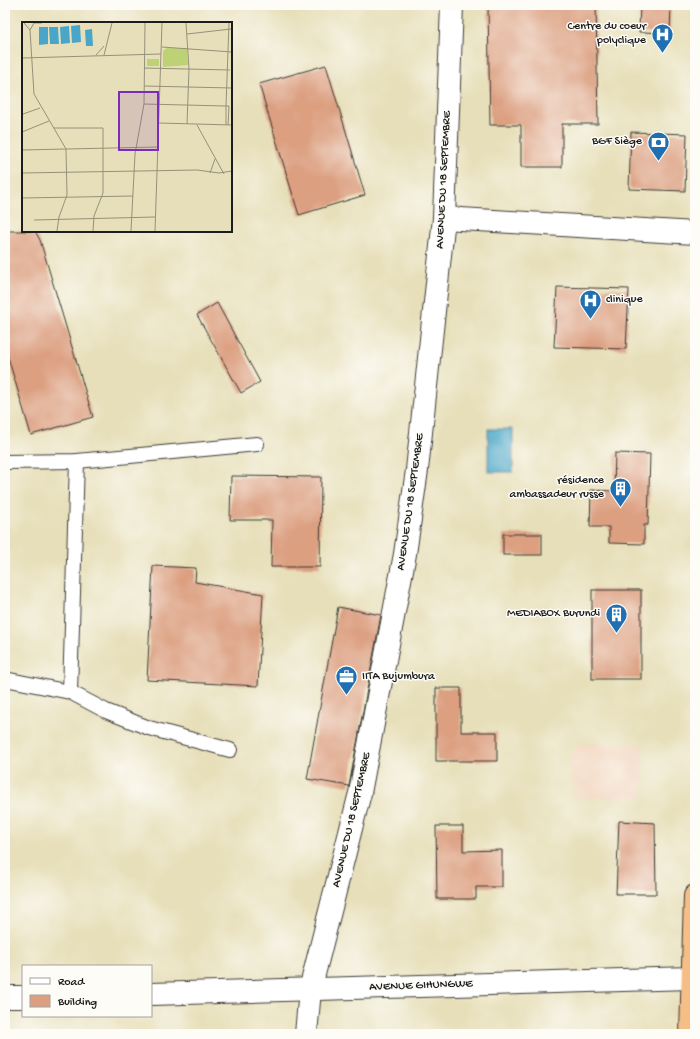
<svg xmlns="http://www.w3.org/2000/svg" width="700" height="1039" font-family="'Gochi Hand',sans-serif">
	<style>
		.built { fill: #f2d5be }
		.water { fill: #4aa6c8; stroke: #336172 }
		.building { fill: #dc9f80 }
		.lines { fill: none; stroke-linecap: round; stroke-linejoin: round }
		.lane-casing { stroke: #3a3934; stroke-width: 16 }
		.street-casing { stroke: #3a3934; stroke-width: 24 }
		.highway-casing { stroke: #3a3934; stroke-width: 24 }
		.lane { stroke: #fff; stroke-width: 14 }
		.street { stroke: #fff; stroke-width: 22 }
		.highway { stroke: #f6be87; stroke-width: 22 }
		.labels { text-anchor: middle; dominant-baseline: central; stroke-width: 3; stroke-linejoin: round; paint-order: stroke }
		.poi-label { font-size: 12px; fill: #1c1c1c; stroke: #fdfcf7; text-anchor: end }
		.street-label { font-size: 12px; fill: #1c1c1c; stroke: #fdfcf7 }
		.inset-road { fill: none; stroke: #96917a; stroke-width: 1 }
		.view { fill: #7b2cbf; fill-opacity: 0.15; stroke: #7b2cbf; stroke-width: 2 }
		.inset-edge { fill: none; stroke: #1c1c1c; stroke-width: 2 }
	</style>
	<rect width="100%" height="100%" fill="#fdfcf7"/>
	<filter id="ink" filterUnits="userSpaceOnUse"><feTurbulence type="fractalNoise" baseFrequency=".025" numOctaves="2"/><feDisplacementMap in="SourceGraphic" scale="8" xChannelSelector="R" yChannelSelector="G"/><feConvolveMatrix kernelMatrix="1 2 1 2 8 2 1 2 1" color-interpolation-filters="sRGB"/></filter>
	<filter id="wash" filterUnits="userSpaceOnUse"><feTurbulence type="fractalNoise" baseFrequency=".012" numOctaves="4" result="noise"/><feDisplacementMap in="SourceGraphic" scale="16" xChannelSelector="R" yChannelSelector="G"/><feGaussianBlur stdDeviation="0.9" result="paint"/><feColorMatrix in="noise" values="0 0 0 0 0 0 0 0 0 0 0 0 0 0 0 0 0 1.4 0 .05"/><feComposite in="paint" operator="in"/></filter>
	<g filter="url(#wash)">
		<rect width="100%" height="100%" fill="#e7dfb9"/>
		<!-- built -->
		<polygon class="built" points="579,744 643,744 643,798 576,798 568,766"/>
		<!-- water -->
		<rect class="water" x="488" y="429" width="25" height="43"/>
		<g id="blocks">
			<!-- building -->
			<g class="building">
				<polygon points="488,5 596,5 598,124 562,124 562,167 521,167 521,125 490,125"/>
				<polygon points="640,5 671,5 670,33 639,32"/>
				<polygon points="326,65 365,195 299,215 259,84"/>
				<polygon points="631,132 687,134 685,191 629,189"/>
				<polygon points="5,231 35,231 40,240 93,417 31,435 5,347"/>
				<polygon points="557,287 629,289 626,349 554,347"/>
				<polygon points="217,303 260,382 241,393 197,315"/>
				<polygon points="615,453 650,454 648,525 644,525 644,544 609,543 609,527 590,527 591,490 614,491"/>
				<polygon points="231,476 321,477 320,567 271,567 272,520 230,520"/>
				<rect x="503" y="534" width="39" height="21"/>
				<polygon points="153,566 196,568 195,582 263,594 258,686 147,680"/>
				<rect x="592" y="590" width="49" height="89"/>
				<polygon points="338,607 381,615 349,786 307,779"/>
				<polygon points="436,688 461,688 461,732 497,732 497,761 436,761"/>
				<polygon points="619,821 655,823 656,894 616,894"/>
				<polygon points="436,826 463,826 463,851 502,850 502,887 476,887 476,899 437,899"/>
			</g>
		</g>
	</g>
	<g filter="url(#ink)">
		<use href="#blocks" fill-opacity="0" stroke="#3a3934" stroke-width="1"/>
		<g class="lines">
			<defs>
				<g id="lane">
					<polyline points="5,462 77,461 257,444"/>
					<polyline points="5,679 70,692 77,461"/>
					<polyline points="70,692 106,711 149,728 230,750"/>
				</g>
				<g id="street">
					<polyline points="444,218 695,233"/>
					<polyline points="151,994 691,978"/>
					<polyline points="5,997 23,997"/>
					<polyline points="306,1034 310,990 360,793 405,554 417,470 444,218 452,5"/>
				</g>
				<polyline id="highway" points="691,1034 695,896"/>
			</defs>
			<!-- lane casing -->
			<use href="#lane" class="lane-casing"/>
			<!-- street casing -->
			<use href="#street" class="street-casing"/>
			<!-- highway casing -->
			<use href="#highway" class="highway-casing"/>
			<!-- lane -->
			<use href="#lane" class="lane"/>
			<!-- street -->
			<use href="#street" class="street"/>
			<!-- highway -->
			<use href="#highway" class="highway"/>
		</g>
	</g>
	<!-- icons -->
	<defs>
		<symbol id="hospital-pin" viewBox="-11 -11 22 30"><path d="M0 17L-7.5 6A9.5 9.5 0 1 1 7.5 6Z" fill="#1f6fb2" stroke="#fdfcf7"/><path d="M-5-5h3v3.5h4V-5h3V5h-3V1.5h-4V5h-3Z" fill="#fff"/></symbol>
		<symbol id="bank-pin" viewBox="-11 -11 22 30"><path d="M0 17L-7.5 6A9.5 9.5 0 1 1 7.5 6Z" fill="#1f6fb2" stroke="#fdfcf7"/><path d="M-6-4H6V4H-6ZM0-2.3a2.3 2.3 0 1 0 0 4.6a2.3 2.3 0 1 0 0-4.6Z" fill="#fff"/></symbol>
		<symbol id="building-pin" viewBox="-11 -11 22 30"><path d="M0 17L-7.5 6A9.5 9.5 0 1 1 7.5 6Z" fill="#1f6fb2" stroke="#fdfcf7"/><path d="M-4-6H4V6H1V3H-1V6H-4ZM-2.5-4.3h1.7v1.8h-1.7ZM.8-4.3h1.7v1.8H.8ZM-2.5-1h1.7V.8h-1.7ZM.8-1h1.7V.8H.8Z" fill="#fff"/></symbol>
		<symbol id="office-pin" viewBox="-11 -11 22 30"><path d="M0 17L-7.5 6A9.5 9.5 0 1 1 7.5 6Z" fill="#1f6fb2" stroke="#fdfcf7"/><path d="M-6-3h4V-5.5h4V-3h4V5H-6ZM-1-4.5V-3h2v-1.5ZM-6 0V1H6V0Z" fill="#fff"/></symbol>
	</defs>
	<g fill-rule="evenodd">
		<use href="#hospital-pin" x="650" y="22" width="25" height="34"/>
		<use href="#bank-pin" x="646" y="130" width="25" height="34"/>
		<use href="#hospital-pin" x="578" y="288" width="25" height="34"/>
		<use href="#building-pin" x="608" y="476" width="25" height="34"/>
		<use href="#building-pin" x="604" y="602" width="25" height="34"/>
		<use href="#office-pin" x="334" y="664" width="25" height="34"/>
	</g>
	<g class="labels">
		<!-- poi labels -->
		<g class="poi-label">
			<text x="646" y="27">Centre du coeur<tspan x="646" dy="14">polyclique</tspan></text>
			<text x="642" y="142">BGF Siège</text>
			<text x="606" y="300" text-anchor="start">clinique</text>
			<text x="604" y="481">résidence<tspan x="604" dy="14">ambassadeur russe</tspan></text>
			<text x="600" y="614">MEDIABOX Burundi</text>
			<text x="362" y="677" text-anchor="start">IITA Bujumbura</text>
		</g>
		<!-- street labels -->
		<g class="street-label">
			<text transform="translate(444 180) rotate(-87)">AVENUE DU 18 SEPTEMBRE</text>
			<text transform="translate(411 502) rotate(-82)">AVENUE DU 18 SEPTEMBRE</text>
			<text transform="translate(352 820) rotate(-77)">AVENUE DU 18 SEPTEMBRE</text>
			<text transform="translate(421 986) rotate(-2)">AVENUE GIHUNGWE</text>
		</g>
	</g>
	<!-- overview -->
	<g transform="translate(22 22)">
		<rect width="210" height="210" fill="#e7dfb9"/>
		<path d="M145 26H165L166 43 141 45V29ZM125 37H137V44H125Z" fill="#bdd275"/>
		<path d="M58 3 59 20 50 21 49 4ZM47 4 48 21 39 22 38 5ZM17 5H26V22L17 23ZM27 5H36L37 22H28ZM70 7 71 24H64L63 8Z" fill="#4aa6c8"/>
		<path class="inset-road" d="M2 1 8 8 12 72 44 127 45 173 37 195 35 209M164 1 167 47 165 102M8 8 12 1H20M165 12 209 7M140 25 210 30M74 33 82 24M82 33 90 1M0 36 139 32M122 46 208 48M122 64 210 66M122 82 204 84V103M207 84H204L207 1M1 92 18 86M137 101 210 103M175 103 202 152M206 103 207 84M32 106H81V171L72 194 71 209M0 110 27 99M0 128 135 125M0 151 175 148 197 151 210 149M188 151 193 137M0 176 111 174M12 198 133 195M109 209 113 132 122 82 123 1M133 209 140 1"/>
		<path class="view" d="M97 70H136V128H97Z"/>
		<rect width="210" height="210" class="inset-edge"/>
	</g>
	<!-- margin -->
	<rect width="700" height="1039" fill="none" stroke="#fdfcf7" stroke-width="20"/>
	<!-- legend -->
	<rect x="22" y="965" width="130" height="52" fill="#fdfcf7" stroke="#a3a29f"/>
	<rect x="30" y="978" width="20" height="6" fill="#ffffff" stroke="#a3a29f"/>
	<text x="58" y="985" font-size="12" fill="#1c1c1c">Road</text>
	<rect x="30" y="995" width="20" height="12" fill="#dc9f80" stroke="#a3a29f"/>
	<text x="58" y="1005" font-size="12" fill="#1c1c1c">Building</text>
</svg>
